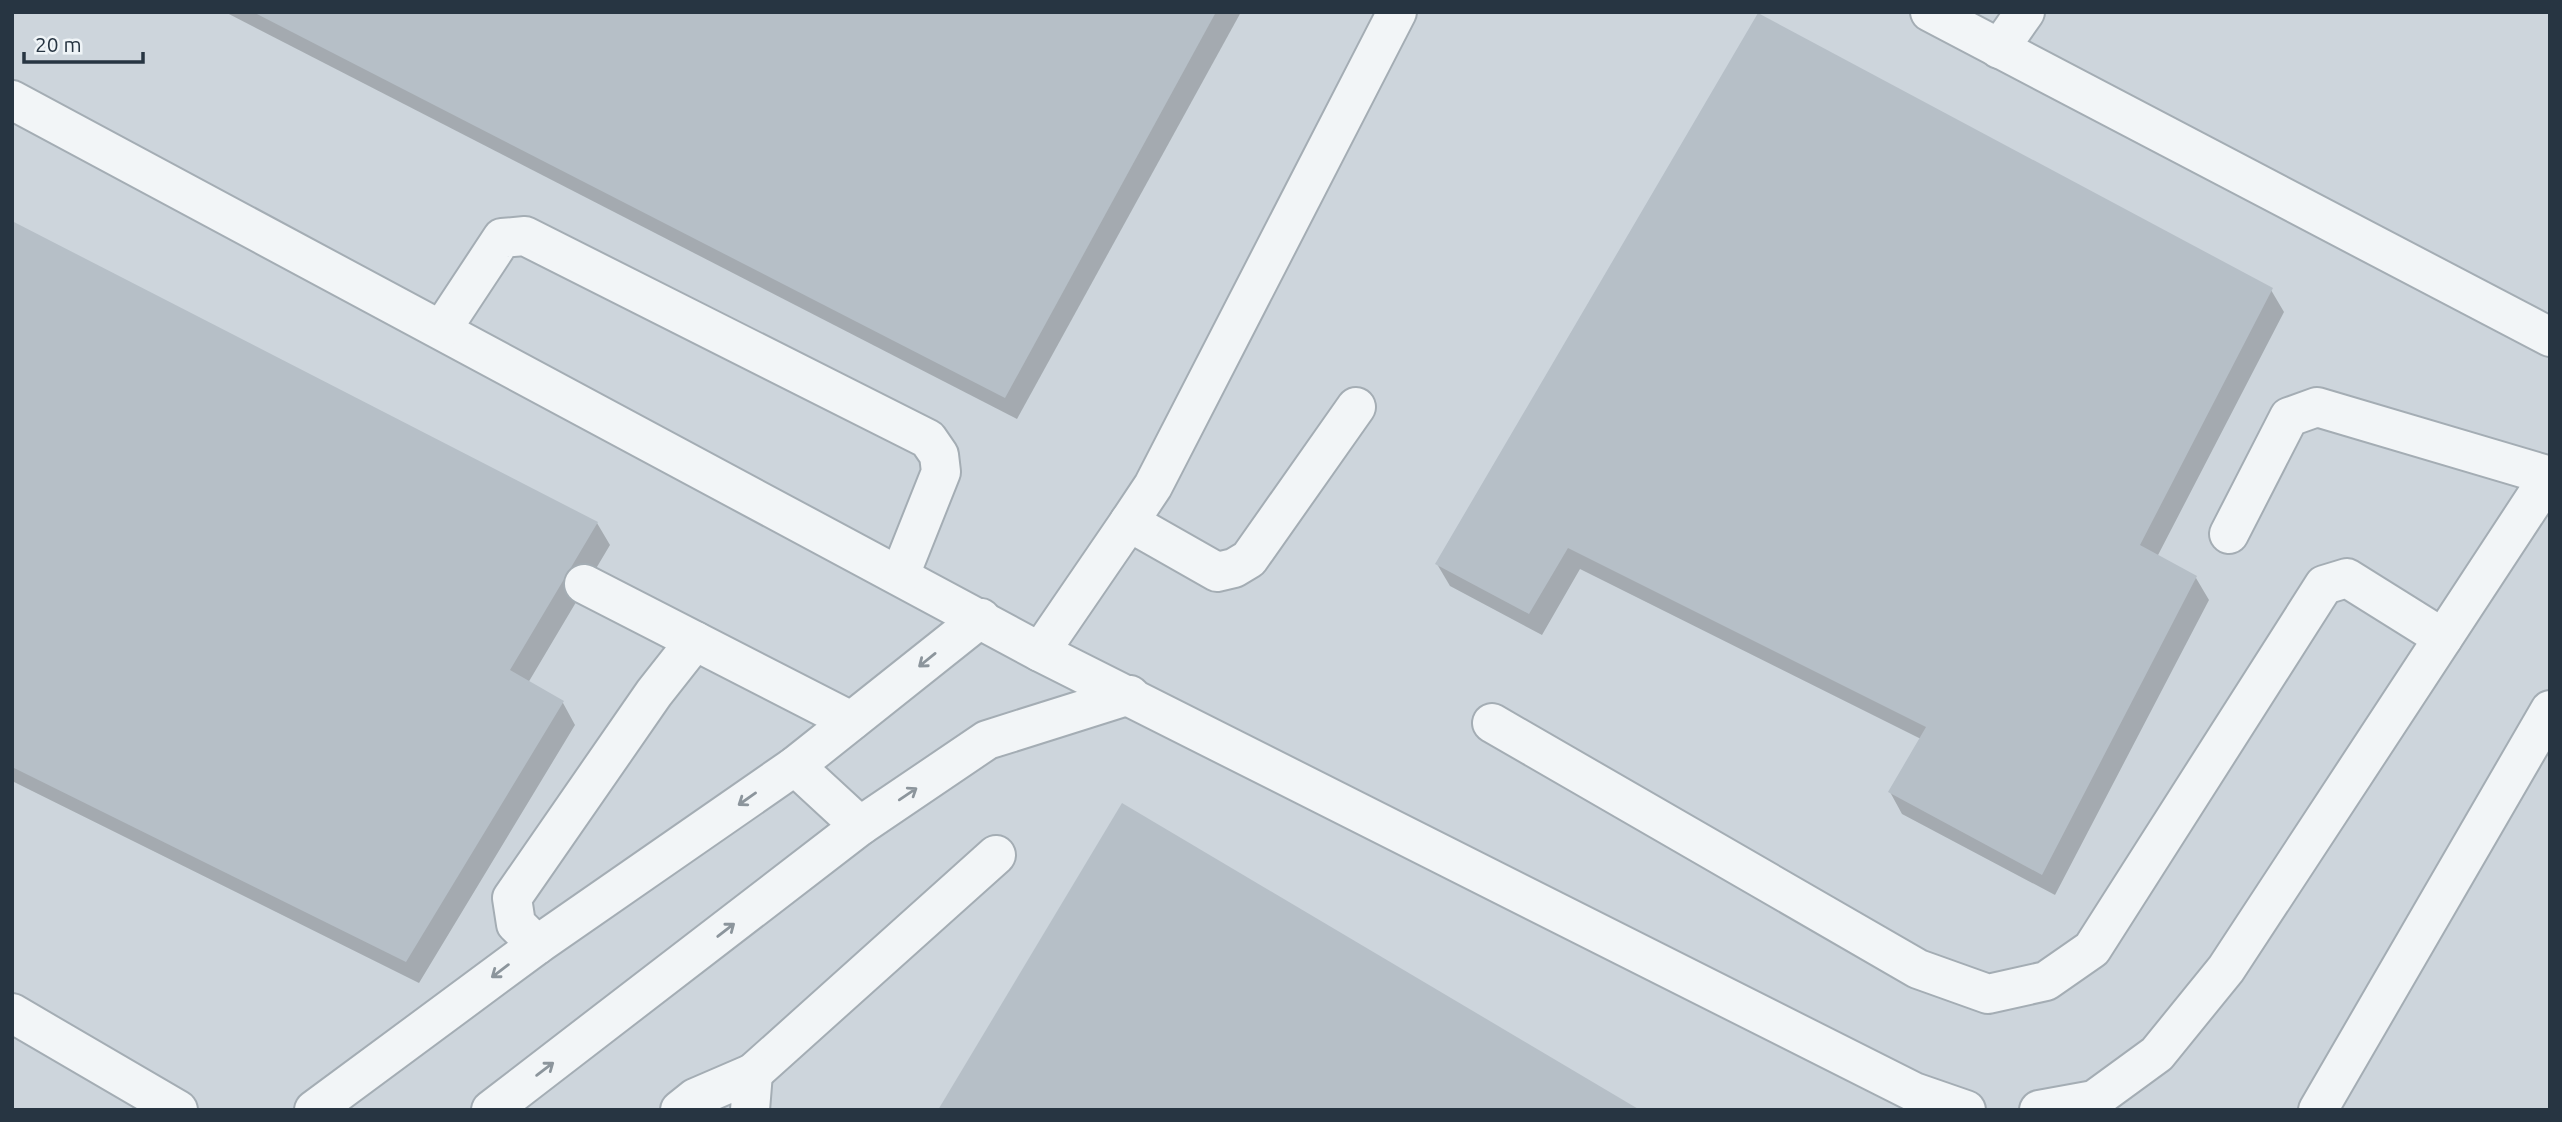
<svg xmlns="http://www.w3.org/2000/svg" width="2562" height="1122" font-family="Ubuntu,sans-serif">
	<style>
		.built { fill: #cdd5dc }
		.shadow { fill: #0003 }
		.building { fill: #b6bfc7 }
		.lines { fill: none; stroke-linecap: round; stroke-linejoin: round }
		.minor-casing { stroke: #a4adb4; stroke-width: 42 }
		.minor { stroke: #f2f5f7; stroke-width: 38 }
		.oneway { stroke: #8c959c }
	</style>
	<rect width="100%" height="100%" fill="#dfe5e9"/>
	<!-- built -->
	<rect class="built" x="12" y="12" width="2538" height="1098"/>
	<!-- shadow -->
	<g class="shadow">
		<polygon points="225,12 1241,12 1017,419"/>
		<polygon points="12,223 597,523 610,545 528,683 563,703 575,725 419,983 12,781"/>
		<polygon points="2271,290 2284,312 2157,557 2196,578 2209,600 2055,895 1902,814 1890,792 1921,739 1580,569 1542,635 1450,586 1437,564"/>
	</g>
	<!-- building -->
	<g class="building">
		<polygon points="253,12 1216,12 1005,398"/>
		<polygon points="1758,13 2273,288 2140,545 2197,576 2042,875 1888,792 1926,727 1568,548 1529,614 1435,564"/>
		<polygon points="12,221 598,522 510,670 564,701 406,962 12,767"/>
		<polygon points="1122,803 1640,1110 938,1110"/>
	</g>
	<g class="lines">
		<defs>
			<g id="minor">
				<polyline points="1930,12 2550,337"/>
				<polyline points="1999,49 2025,12"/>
				<polyline points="12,100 1040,652 1914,1092 1966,1110"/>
				<polyline points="442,329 502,238 525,236 928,439 939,455 941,472 900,575"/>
				<polyline points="1129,522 1153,486 1397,12"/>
				<polyline points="2229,534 2289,417 2317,407 2550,476"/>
				<polyline points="584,584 851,721"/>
				<polyline points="1040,652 1129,522 1217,572 1234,568 1249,559 1356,407"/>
				<polyline points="1492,723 1918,969 1988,994 2046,981 2092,949 2324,585 2347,578 2443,638"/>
				<polyline points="795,766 860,826"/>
				<polyline points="537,945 516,924 512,898 654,693 695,641"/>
				<polyline points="12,1013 178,1110"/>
				<polyline points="753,1073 996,855"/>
				<polyline points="314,1110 537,945 795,766 981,618"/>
				<polyline points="491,1110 860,826 987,740 1130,695"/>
				<polyline points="680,1110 695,1098 753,1073 750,1110"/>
				<polyline points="2039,1110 2094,1100 2157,1054 2226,969 2550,475"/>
				<polyline points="2318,1110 2550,710"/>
			</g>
		</defs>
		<!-- minor casing -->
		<use href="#minor" class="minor-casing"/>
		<!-- minor -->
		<use href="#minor" class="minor"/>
	</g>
	<!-- one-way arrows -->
	<defs><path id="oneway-shaft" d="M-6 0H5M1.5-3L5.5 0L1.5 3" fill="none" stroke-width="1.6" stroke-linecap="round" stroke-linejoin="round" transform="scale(1.75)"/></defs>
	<g class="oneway">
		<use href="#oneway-shaft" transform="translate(927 660) rotate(141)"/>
		<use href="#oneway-shaft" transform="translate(908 794) rotate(-34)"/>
		<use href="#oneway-shaft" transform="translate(747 799) rotate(145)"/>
		<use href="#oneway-shaft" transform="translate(726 930) rotate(-38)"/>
		<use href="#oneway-shaft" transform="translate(500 971) rotate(143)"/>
		<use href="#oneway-shaft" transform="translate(545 1069) rotate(-37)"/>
	</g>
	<!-- border -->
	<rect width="2562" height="1122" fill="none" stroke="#273542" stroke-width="28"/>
	<!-- scale -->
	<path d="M24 52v10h119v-10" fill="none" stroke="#273542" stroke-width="3.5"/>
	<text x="35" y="52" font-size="21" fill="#273542" stroke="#eff4f7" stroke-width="5" paint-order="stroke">20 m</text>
</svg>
